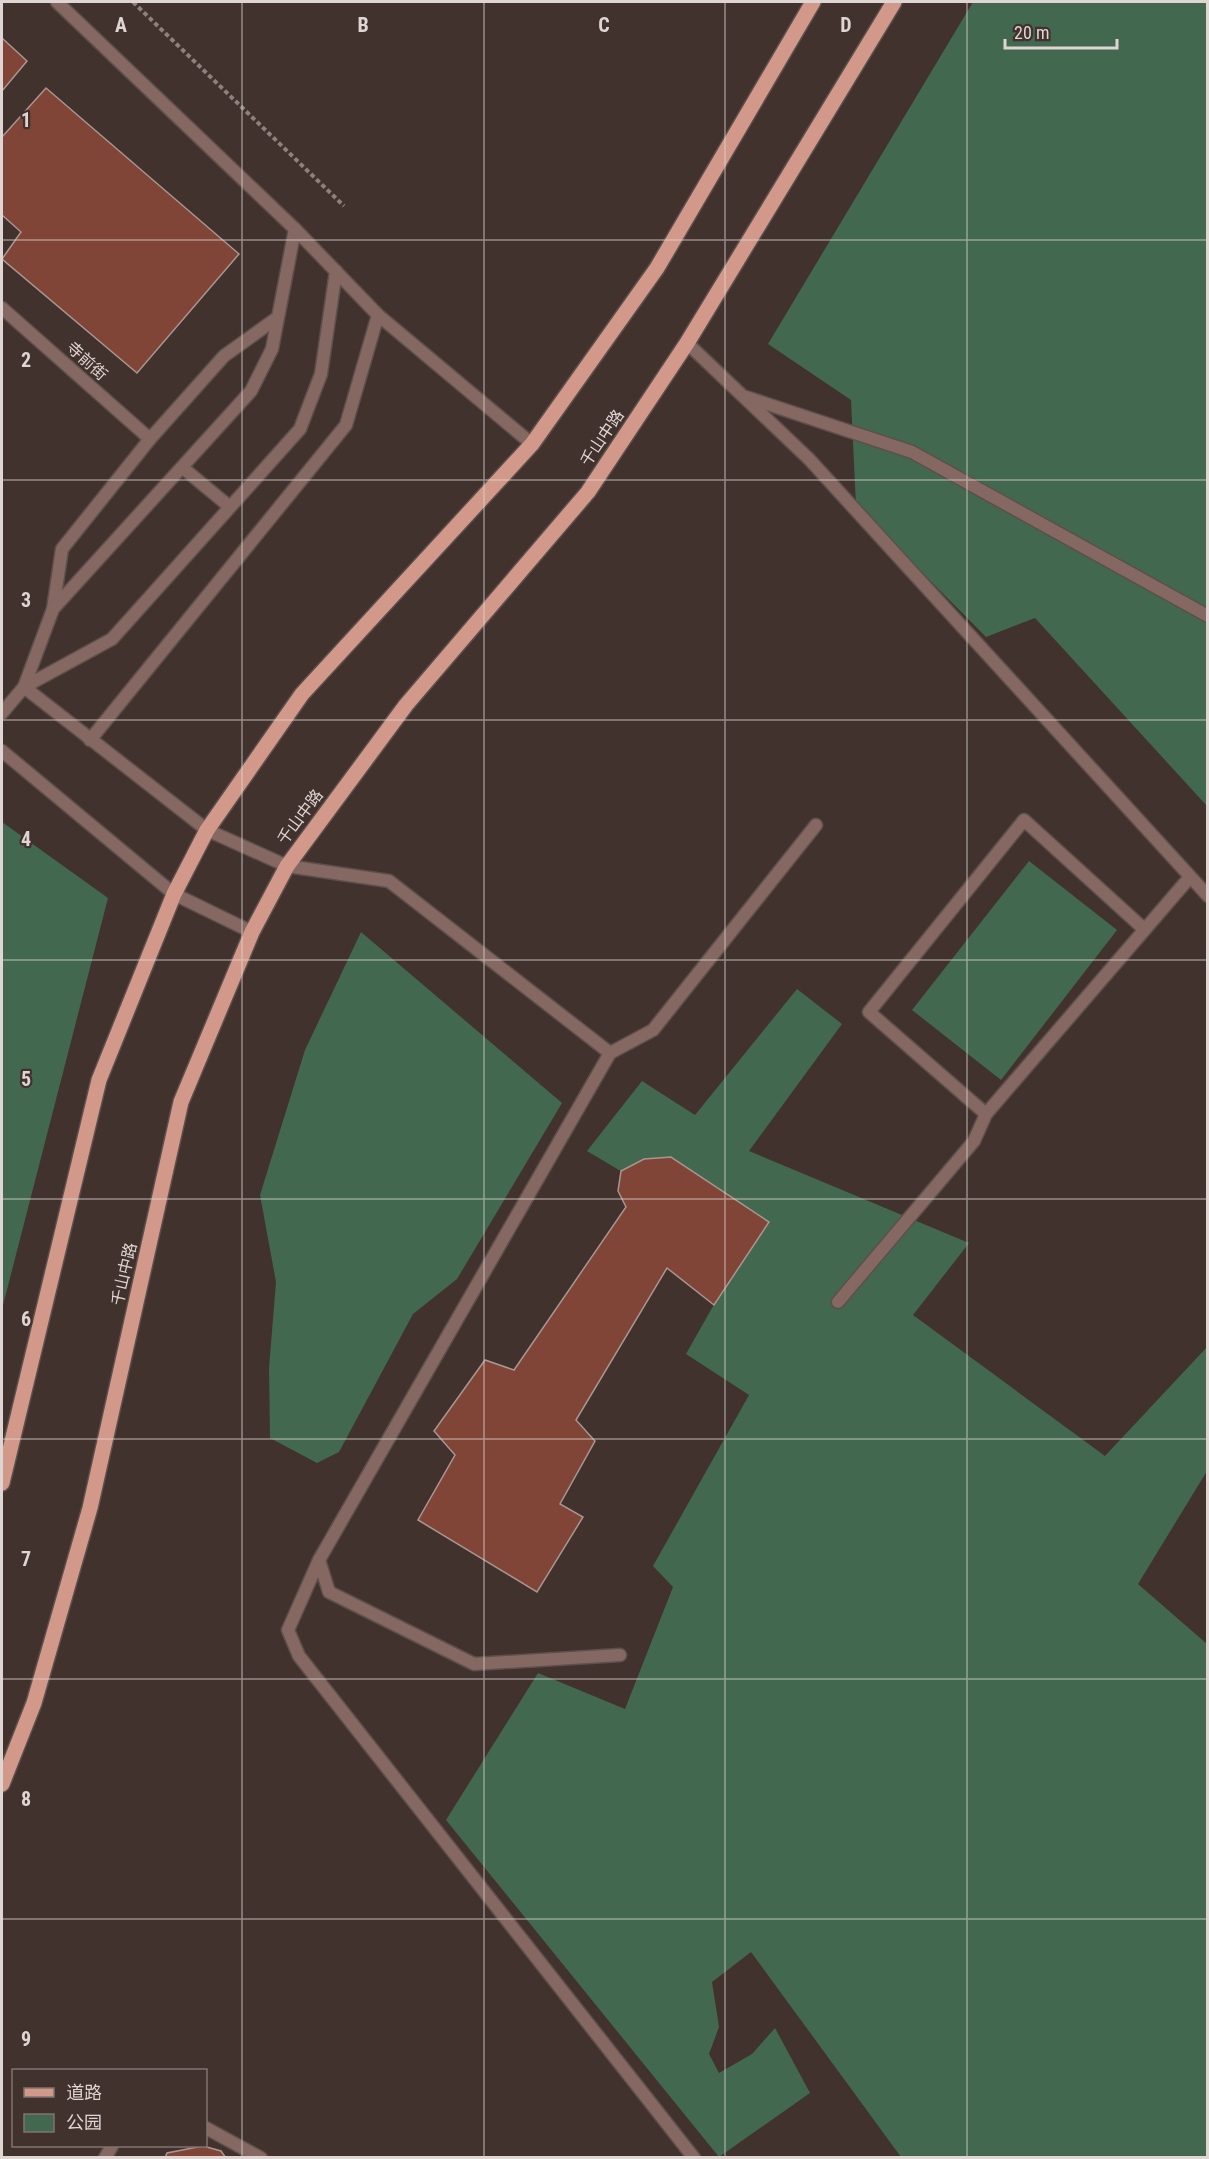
<svg xmlns="http://www.w3.org/2000/svg" width="1209" height="2159" font-family="'Roboto Condensed','Noto Sans SC',sans-serif">
	<style>
		.green { fill: #426850 }
		.building { fill: #804536; stroke: #a99691; stroke-width: 1.5 }
		.lines { fill: none; stroke-linecap: round; stroke-linejoin: round }
		.lane-casing { stroke: #5d4f4c; stroke-width: 15 }
		.street-casing { stroke: #5d4f4c; stroke-width: 15 }
		.primary-casing { stroke: #5d4f4c; stroke-width: 18 }
		.path { stroke: #8d817d; stroke-width: 4; stroke-dasharray: 4.5 3; stroke-linecap: butt }
		.lane { stroke: #856861; stroke-width: 12 }
		.street { stroke: #856861; stroke-width: 12 }
		.primary { stroke: #d2998b; stroke-width: 15 }
		.grid { fill: none; stroke: #dfd5d2; stroke-width: 1.5; stroke-opacity: 0.55 }
		.labels { text-anchor: middle; dominant-baseline: central; stroke-width: 4.5; stroke-linejoin: round; paint-order: stroke }
		.street-label { font-size: 16px; fill: #dfd5d2; stroke: #41322e }
		.grid-label { font-size: 20px; text-anchor: middle; font-weight: bold; fill: #dfd5d2; stroke: #41322e; stroke-width: 4.5; stroke-linejoin: round; paint-order: stroke }
	</style>
	<rect width="100%" height="100%" fill="#41322e"/>
	<!-- green -->
	<g class="green">
		<polygon points="973,2 1207,2 1207,806 1035,618 986,637 856,506 851,400 768,344"/>
		<polygon points="2,822 108,898 2,1309"/>
		<polygon points="1029,861 1117,930 1001,1080 912,1010"/>
		<polygon points="361,932 562,1103 457,1279 413,1314 339,1452 317,1463 270,1438 269,1368 276,1282 260,1195 305,1050"/>
		<polygon points="797,989 842,1024 749,1151 969,1243 913,1315 1105,1456 1207,1347 1207,1471 1138,1584 1207,1644 1207,2157 901,2157 751,1952 712,1982 719,2027 709,2054 719,2073 752,2054 775,2028 810,2093 719,2157 446,1820 538,1673 625,1709 673,1587 653,1566 749,1395 686,1354 747,1246 587,1151 642,1081 695,1115"/>
	</g>
	<!-- building -->
	<g class="building">
		<polygon points="2,38 27,61 2,91"/>
		<polygon points="46,88 239,254 137,373 2,259 21,232 2,215 2,137"/>
		<polygon points="671,1157 769,1222 714,1305 667,1268 576,1420 595,1441 560,1504 583,1517 537,1592 418,1520 455,1455 434,1431 485,1360 514,1370 626,1207 618,1191 621,1171 644,1159"/>
		<polygon points="203,2146 221,2151 226,2158 165,2158 167,2153"/>
	</g>
	<g class="lines">
		<defs>
			<g id="lane">
				<polyline points="183,468 230,507"/>
				<polyline points="53,609 62,549 150,439 224,356 277,318"/>
				<polyline points="24,687 53,609 251,391 272,349 295,229"/>
				<polyline points="90,740 346,425 378,315"/>
				<polyline points="838,1302 974,1141 986,1114"/>
			</g>
			<g id="street">
				<polyline points="57,2 295,229 378,315 532,444"/>
				<polyline points="2,308 150,439"/>
				<polyline points="687,343 809,459 1208,896"/>
				<polyline points="746,397 912,452 1208,616"/>
				<polyline points="24,687 207,830 287,866 389,881 610,1053"/>
				<polyline points="2,713 24,687 112,639 300,429 321,374 336,271"/>
				<polyline points="2,751 174,894 252,932"/>
				<polyline points="1144,929 1024,820 869,1012 986,1114 1190,877"/>
				<polyline points="319,1560 288,1630 299,1656 694,2158"/>
				<polyline points="620,1655 474,1664 329,1592 319,1560 610,1053 653,1030 816,825"/>
				<polyline points="206,2128 261,2158"/>
				<polyline points="105,2158 112,2146"/>
			</g>
			<g id="primary">
				<polyline points="2,1483 99,1080 174,894 207,830 302,694 532,444 657,268 813,2"/>
				<polyline points="2,1784 34,1703 90,1508 181,1102 252,932 287,866 406,705 588,492 687,343 894,2"/>
			</g>
		</defs>
		<!-- lane casing -->
		<use href="#lane" class="lane-casing"/>
		<!-- street casing -->
		<use href="#street" class="street-casing"/>
		<!-- primary casing -->
		<use href="#primary" class="primary-casing"/>
		<!-- path -->
		<polyline class="path" points="133,2 344,206"/>
		<!-- lane -->
		<use href="#lane" class="lane"/>
		<!-- street -->
		<use href="#street" class="street"/>
		<!-- primary -->
		<use href="#primary" class="primary"/>
	</g>
	<!-- grid -->
	<path class="grid" d="M242 2V2158M484 2V2158M725 2V2158M967 2V2158M2 240H1208M2 480H1208M2 720H1208M2 960H1208M2 1199H1208M2 1439H1208M2 1679H1208M2 1919H1208"/>
	<g class="labels">
		<!-- street labels -->
		<g class="street-label">
			<text transform="translate(87 361) rotate(42)">寺前街</text>
			<text transform="translate(602 438) rotate(-56)">千山中路</text>
			<text transform="translate(300 817) rotate(-53)">千山中路</text>
			<text transform="translate(124 1274) rotate(-77)">千山中路</text>
		</g>
	</g>
	<g class="grid-label">
		<text x="121" y="32">A</text>
		<text x="363" y="32">B</text>
		<text x="604" y="32">C</text>
		<text x="846" y="32">D</text>
		<text x="26" y="127">1</text>
		<text x="26" y="367">2</text>
		<text x="26" y="607">3</text>
		<text x="26" y="846">4</text>
		<text x="26" y="1086">5</text>
		<text x="26" y="1326">6</text>
		<text x="26" y="1566">7</text>
		<text x="26" y="1806">8</text>
		<text x="26" y="2046">9</text>
	</g>
	<!-- border -->
	<rect width="1209" height="2159" fill="none" stroke="#dfd5d2" stroke-width="6"/>
	<!-- legend -->
	<rect x="12" y="2069" width="195" height="78" fill="#41322e" stroke="#807370" stroke-width="1.5"/>
	<rect x="24" y="2088" width="30" height="9" fill="#d2998b" stroke="#807370" stroke-width="1.5"/>
	<text x="66" y="2099" font-size="18" fill="#dfd5d2">道路</text>
	<rect x="24" y="2114" width="30" height="18" fill="#426850" stroke="#807370" stroke-width="1.5"/>
	<text x="66" y="2129" font-size="18" fill="#dfd5d2">公园</text>
	<!-- scale -->
	<path d="M1005 39v9h112v-9" fill="none" stroke="#dfd5d2" stroke-width="3"/>
	<text x="1014" y="39" font-size="18" fill="#dfd5d2" stroke="#41322e" stroke-width="4.5" paint-order="stroke">20 m</text>
</svg>
